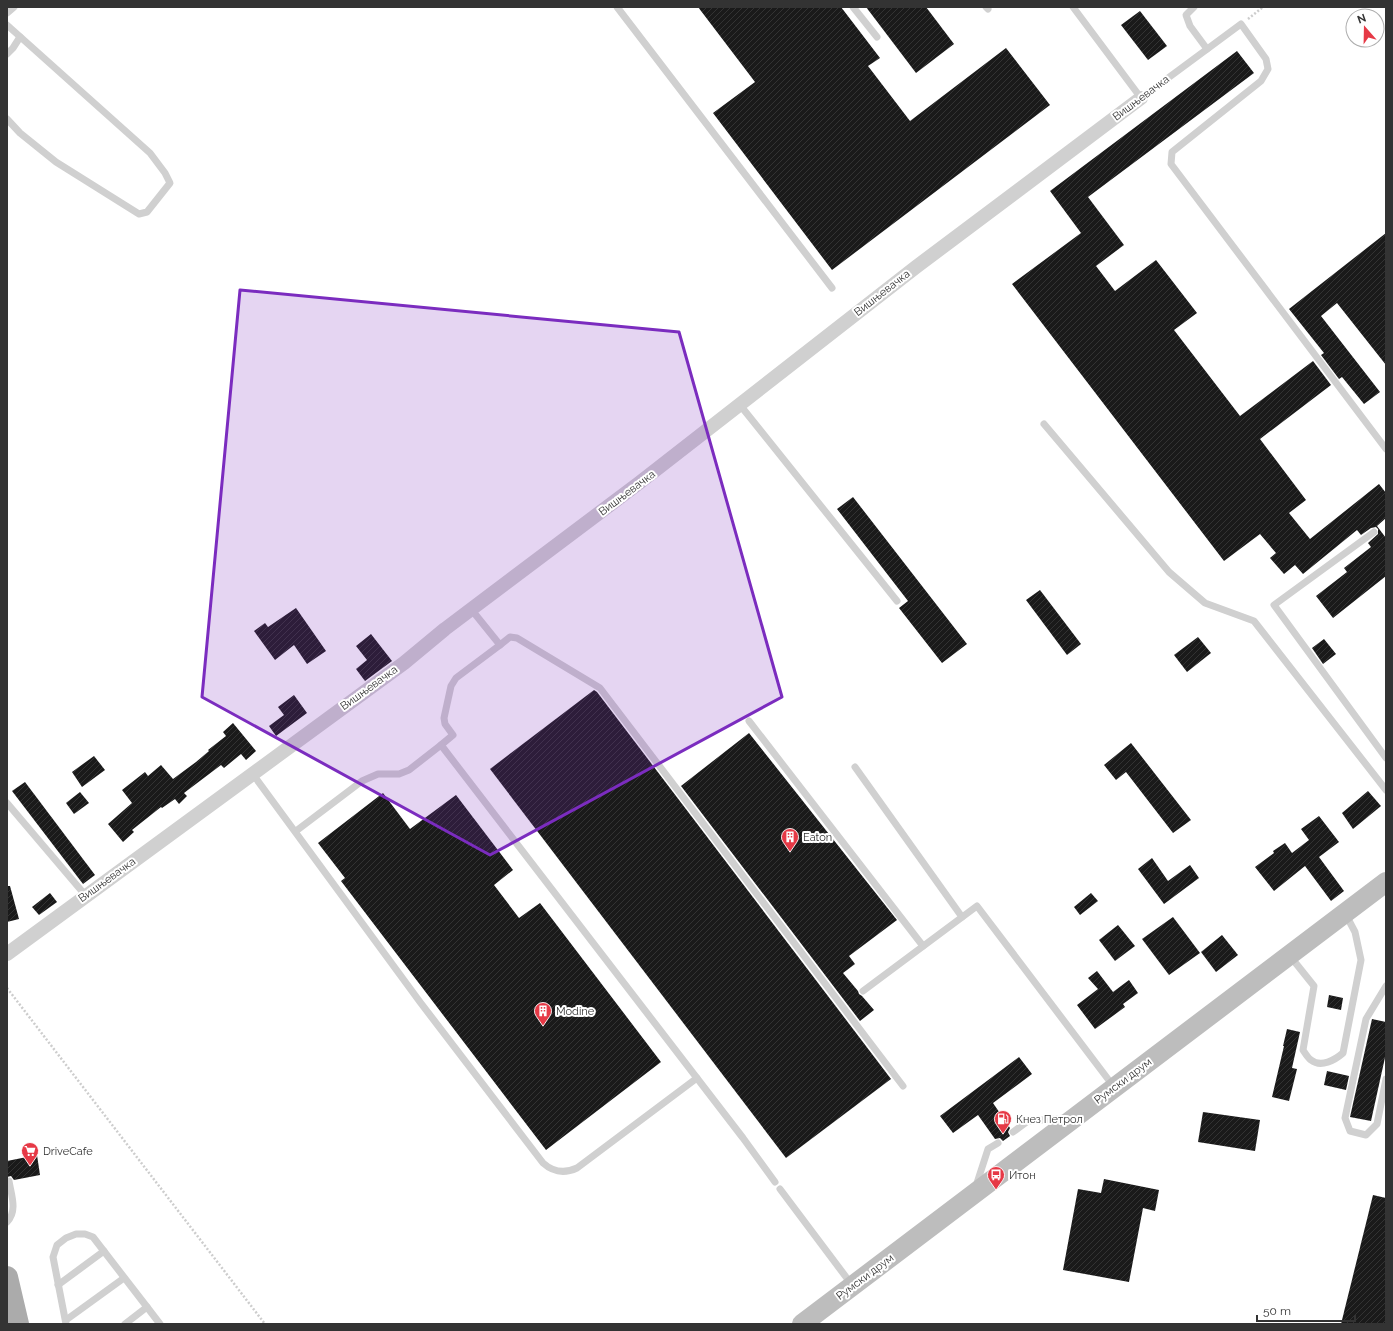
<svg xmlns="http://www.w3.org/2000/svg" width="1393" height="1331" font-family="Raleway,sans-serif">
	<style>
		.building { fill: url(#building-hatch) }
		.lines { fill: none; stroke-linecap: round; stroke-linejoin: round }
		.path { stroke: #cdcdcd; stroke-width: 2.5; stroke-dasharray: 2 2; stroke-linecap: butt }
		.lane { stroke: #d0d0d0; stroke-width: 7 }
		.street { stroke: #d0d0d0; stroke-width: 14 }
		.secondary { stroke: #bdbdbd; stroke-width: 20 }
		.primary { stroke: #ababab; stroke-width: 22 }
		.marked { fill: #7b2cbf; fill-opacity: 0.2; stroke: #7b2cbf; stroke-width: 3; stroke-linejoin: round }
		.labels { text-anchor: middle; dominant-baseline: central; stroke-width: 4; stroke-linejoin: round; paint-order: stroke }
		.street-label { font-size: 11px; fill: #333; stroke: #fff }
		.poi-label { font-size: 11px; fill: #333; stroke: #fff; text-anchor: start }
	</style>
	<defs>
		<pattern id="building-hatch" width="6" height="6" patternUnits="userSpaceOnUse"><rect width="6" height="6" fill="#1a1a1a"/><path d="M-1 1l2-2M0 6l6-6M5 7l2-2" fill="none" stroke="#333"/></pattern>
	</defs>
	<rect width="100%" height="100%" fill="#fff"/>
	<!-- building -->
	<g class="building">
		<polygon points="698,7 841,7 880,58 868,66 910,121 1006,48 1050,105 832,270 713,113 755,82"/>
		<polygon points="866,7 926,7 954,44 916,73"/>
		<polygon points="1140,11 1167,46 1148,60 1121,25"/>
		<polygon points="1237,51 1254,73 1088,197 1124,245 1096,266 1115,291 1156,260 1197,313 1174,330 1240,416 1313,361 1331,385 1260,439 1306,500 1289,513 1310,539 1379,484 1386,493 1386,518 1377,526 1386,538 1386,576 1333,618 1316,596 1347,572 1344,568 1371,547 1368,543 1378,534 1378,529 1376,527 1371,528 1361,535 1357,530 1303,574 1295,565 1284,574 1270,558 1276,553 1260,534 1224,561 1012,284 1081,233 1050,191"/>
		<polygon points="1386,233 1386,365 1337,303 1321,316 1380,392 1364,404 1342,377 1339,379 1321,355 1324,353 1289,309"/>
		<polygon points="853,497 967,644 942,663 899,608 908,601 837,509"/>
		<polygon points="1040,590 1081,644 1067,655 1026,600"/>
		<polygon points="296,608 326,651 307,664 294,645 275,660 254,631 265,623 268,627"/>
		<polygon points="371,634 392,661 365,681 356,669 367,660 356,646"/>
		<polygon points="1198,637 1211,653 1187,672 1174,655"/>
		<polygon points="1324,639 1336,654 1323,664 1312,648"/>
		<polygon points="594,690 597,692 891,1079 786,1158 490,769"/>
		<polygon points="294,695 307,713 276,736 269,726 284,715 278,707"/>
		<polygon points="233,723 256,751 246,760 241,754 224,768 221,765 184,793 187,796 179,804 175,799 162,808 161,807 132,830 134,832 123,842 108,824 132,803 122,790 145,772 148,776 161,765 173,779 196,762 209,751 208,750 226,736 223,732"/>
		<polygon points="749,733 897,920 849,956 855,964 843,973 858,991 859,994 862,996 874,1010 860,1021 681,786"/>
		<polygon points="1131,743 1191,820 1173,833 1126,772 1116,780 1104,765"/>
		<polygon points="94,756 105,770 82,787 72,772"/>
		<polygon points="25,782 95,875 83,884 12,791"/>
		<polygon points="1368,791 1381,806 1353,829 1342,813"/>
		<polygon points="80,792 89,803 74,814 66,803"/>
		<polygon points="383,793 410,829 456,795 513,870 494,885 519,918 540,903 661,1062 546,1150 341,881 345,878 318,843"/>
		<polygon points="1319,816 1339,842 1319,857 1344,891 1331,901 1305,866 1274,891 1255,867 1274,853 1273,851 1285,843 1292,853 1309,840 1301,829"/>
		<polygon points="1152,858 1168,881 1190,865 1199,878 1164,904 1138,869"/>
		<polygon points="7,886 10,886 19,919 7,922"/>
		<polygon points="50,893 57,902 39,915 32,907"/>
		<polygon points="1091,893 1098,901 1080,915 1074,907"/>
		<polygon points="1173,917 1200,953 1169,975 1142,939"/>
		<polygon points="1118,925 1135,946 1115,961 1099,940"/>
		<polygon points="1222,935 1238,955 1216,972 1201,952"/>
		<polygon points="1097,971 1113,992 1129,980 1138,993 1123,1004 1125,1007 1095,1029 1077,1005 1098,989 1088,978"/>
		<polygon points="1329,995 1343,998 1341,1010 1327,1007"/>
		<polygon points="1372,1019 1386,1022 1386,1053 1371,1121 1350,1117"/>
		<polygon points="1287,1029 1300,1032 1292,1068 1297,1069 1289,1101 1272,1097 1284,1046 1283,1046"/>
		<polygon points="1019,1057 1032,1074 993,1103 1010,1128 1008,1132 1010,1136 1003,1141 1000,1138 995,1139 978,1115 953,1133 940,1116"/>
		<polygon points="1327,1071 1349,1076 1346,1090 1324,1085"/>
		<polygon points="1203,1112 1260,1120 1255,1151 1198,1142"/>
		<polygon points="37,1155 40,1175 14,1180 11,1176 7,1177 7,1161"/>
		<polygon points="1104,1179 1159,1190 1155,1211 1143,1208 1129,1282 1063,1270 1078,1189 1101,1193"/>
		<polygon points="1373,1195 1386,1198 1386,1324 1341,1324"/>
	</g>
	<g class="lines">
		<!-- path -->
		<g class="path">
			<polyline points="1248,19 1263,7"/>
			<polyline points="7,988 265,1324"/>
		</g>
		<!-- lane -->
		<g class="lane">
			<polyline points="617,7 832,288"/>
			<polyline points="853,7 877,37"/>
			<polyline points="986,7 988,9"/>
			<polyline points="1073,7 1141,98 1241,24 1266,59 1268,69 1261,81 1172,152 1171,164 1386,449"/>
			<polyline points="1194,7 1186,15 1190,26 1207,49"/>
			<polyline points="7,13 14,7"/>
			<polyline points="7,25 150,153 165,173 170,183 147,212 139,214 56,162 20,133 7,119"/>
			<polyline points="7,54 13,48 20,37"/>
			<polyline points="740,405 897,601"/>
			<polyline points="1044,424 1169,572 1205,603 1254,621 1386,790"/>
			<polyline points="1374,532 1274,605 1386,758"/>
			<polyline points="500,645 510,637 517,638 600,688 903,1086"/>
			<polyline points="749,721 923,946"/>
			<polyline points="441,745 453,735 445,724 444,718 451,686 456,678 500,645 471,609"/>
			<polyline points="855,767 962,917"/>
			<path d="M252 773 420 1002 543 1163C553 1172 564 1174 577 1168L697 1078"/>
			<polyline points="7,803 86,896"/>
			<polyline points="296,831 362,781 378,774 399,774 409,770 441,745 743,1138 775,1182"/>
			<path d="M1290 956 1314 986 1303 1050C1305 1053 1308 1058 1311 1060 1321 1068 1335 1060 1343 1053L1361 960 1355 932 1346 915"/>
			<polyline points="1386,986 1366,1019 1345,1118 1350,1131 1366,1135 1377,1124 1386,1079"/>
			<polyline points="863,991 977,906 1114,1087"/>
			<polyline points="1013,1132 1028,1121 1066,1118"/>
			<polyline points="976,1186 988,1149 998,1143"/>
			<polyline points="780,1189 852,1285"/>
			<path d="M7 1222C18 1211 11 1194 9 1181"/>
			<polyline points="58,1285 104,1251"/>
			<polyline points="66,1320 124,1278"/>
			<polyline points="66,1324 53,1257 57,1245 66,1238 76,1234 85,1234 93,1237 147,1307"/>
			<polyline points="125,1324 147,1307 160,1324"/>
		</g>
		<!-- street -->
		<polyline class="street" points="7,954 404,663 445,629 639,483 916,267 1141,98"/>
		<!-- secondary -->
		<polyline class="secondary" points="802,1324 1386,882"/>
		<!-- primary -->
		<polyline class="primary" points="7,1277 18,1324"/>
	</g>
	<!-- marked area -->
	<path class="marked" d="M240 290 679 332 782 697 490 855 202 697Z"/>
	<!-- icons -->
	<defs>
		<symbol id="building-pin" viewBox="-11 -11 22 30"><path d="M0 17L-7.5 6A9.5 9.5 0 1 1 7.5 6Z" fill="#e63946" stroke="#fff"/><path d="M-4-6H4V6H1V3H-1V6H-4ZM-2.5-4.3h1.7v1.8h-1.7ZM.8-4.3h1.7v1.8H.8ZM-2.5-1h1.7V.8h-1.7ZM.8-1h1.7V.8H.8Z" fill="#fff"/></symbol>
		<symbol id="fuel-pin" viewBox="-11 -11 22 30"><path d="M0 17L-7.5 6A9.5 9.5 0 1 1 7.5 6Z" fill="#e63946" stroke="#fff"/><path d="M-5.5-6h7V0h2V4h1.3V-2.5L3-4.5l.8-.8L6-3V5H2.5V1h-1V6h-7ZM-4.2-4.7v3.2H.2V-4.7Z" fill="#fff"/></symbol>
		<symbol id="supermarket-pin" viewBox="-11 -11 22 30"><path d="M0 17L-7.5 6A9.5 9.5 0 1 1 7.5 6Z" fill="#e63946" stroke="#fff"/><path d="M-6-5.5h2.5l.6 2H6L4.5 2H-2.5L-4.4-4H-6ZM-1.5 3.2a1.3 1.3 0 1 0 .1 0ZM3 3.2a1.3 1.3 0 1 0 .1 0Z" fill="#fff"/></symbol>
		<symbol id="bus-pin" viewBox="-11 -11 22 30"><path d="M0 17L-7.5 6A9.5 9.5 0 1 1 7.5 6Z" fill="#e63946" stroke="#fff"/><path d="M-5-6H5V4H4V6H2V4H-2V6H-4V4H-5ZM-3.5-4V0h7V-4ZM-3.5 1.2v1.5H-2V1.2ZM2 1.2v1.5H3.5V1.2Z" fill="#fff"/></symbol>
	</defs>
	<g fill-rule="evenodd">
		<use href="#building-pin" x="780" y="827" width="20" height="27"/>
		<use href="#building-pin" x="533" y="1001" width="20" height="27"/>
		<use href="#fuel-pin" x="993" y="1109" width="20" height="27"/>
		<use href="#supermarket-pin" x="20" y="1141" width="20" height="27"/>
		<use href="#bus-pin" x="986" y="1165" width="20" height="27"/>
	</g>
	<g class="labels">
		<!-- street labels -->
		<g class="street-label">
			<text transform="translate(1141 98) rotate(-37)">Вишњевачка</text>
			<text transform="translate(882 293) rotate(-38)">Вишњевачка</text>
			<text transform="translate(627 493) rotate(-37)">Вишњевачка</text>
			<text transform="translate(369 688) rotate(-36)">Вишњевачка</text>
			<text transform="translate(107 880) rotate(-36)">Вишњевачка</text>
			<text transform="translate(1123 1081) rotate(-37)">Румски друм</text>
			<text transform="translate(865 1277) rotate(-37)">Румски друм</text>
		</g>
		<!-- poi labels -->
		<g class="poi-label">
			<text x="803" y="837">Eaton</text>
			<text x="556" y="1011">Modine</text>
			<text x="1016" y="1119">Кнез Петрол</text>
			<text x="43" y="1151">DriveCafe</text>
			<text x="1009" y="1175">Итон</text>
		</g>
	</g>
	<!-- border -->
	<rect width="1393" height="1331" fill="none" stroke="#333333" stroke-width="16"/>
	<!-- north arrow -->
	<g transform="translate(1365 28) rotate(340)"><circle r="19" fill="#ffffff" stroke="#adadad"/>
	<path d="M0-3L7 15L0 10L-7 15Z" fill="#e63946"/>
	<text y="-6" font-size="11" font-weight="bold" text-anchor="middle" fill="#333333">N</text>
	</g>
	<!-- scale -->
	<path d="M1257 1315v6h98v-6" fill="none" stroke="#333333" stroke-width="2"/>
	<text x="1263" y="1315" font-size="12" fill="#333333" stroke="#ffffff" stroke-width="3" paint-order="stroke">50 m</text>
</svg>
